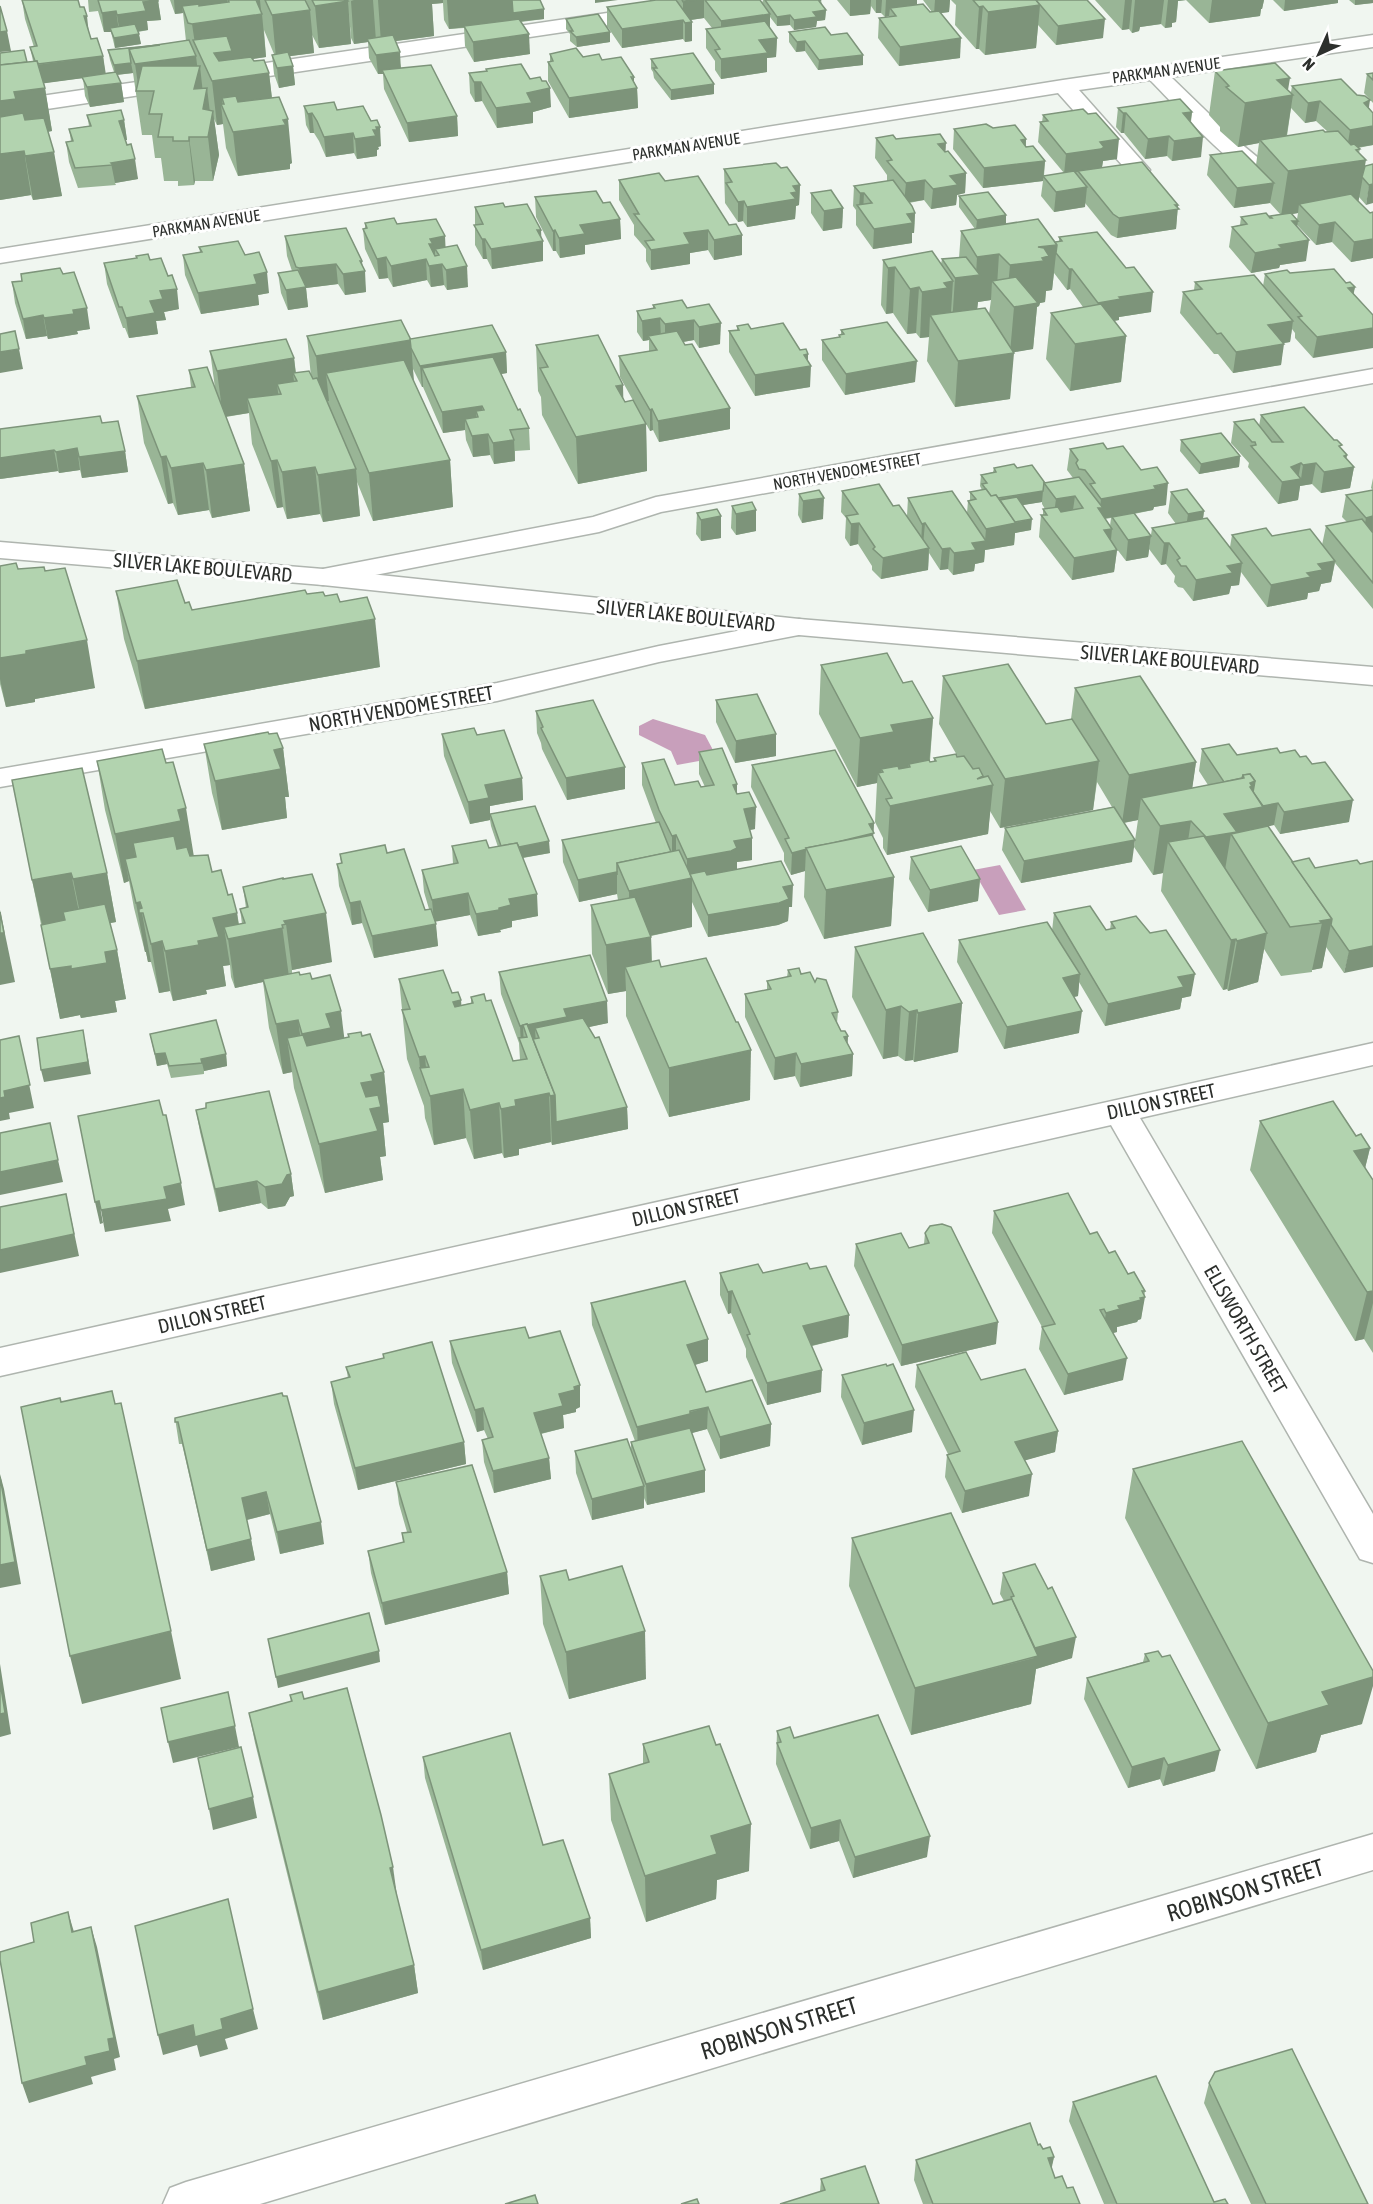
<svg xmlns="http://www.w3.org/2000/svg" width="1373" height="2204" font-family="'Asap Condensed',sans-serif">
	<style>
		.water { fill: #c89fbb }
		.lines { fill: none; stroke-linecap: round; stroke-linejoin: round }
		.minor-casing { stroke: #afb5af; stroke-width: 3 }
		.major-casing { stroke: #afb5af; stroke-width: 3 }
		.minor { fill: #fff; fill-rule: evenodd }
		.major { fill: #fff; fill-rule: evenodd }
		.wall { fill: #99b596; fill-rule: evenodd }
		.shaded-wall { fill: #7d947a }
		.building { fill: #b2d3af; stroke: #7d947a; stroke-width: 1.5 }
		.labels { text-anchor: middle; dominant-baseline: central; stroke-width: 6; stroke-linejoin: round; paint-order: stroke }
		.far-street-label { font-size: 16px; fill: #2c2f2c; stroke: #fff }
		.street-label { font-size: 20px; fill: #2c2f2c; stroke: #fff }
		.near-street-label { font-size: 24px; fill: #2c2f2c; stroke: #fff }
	</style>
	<rect width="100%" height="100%" fill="#f0f6f0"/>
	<!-- water -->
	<g class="water">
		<polygon points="653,719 705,735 713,750 710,759 677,765 671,751 639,735 639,726"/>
		<polygon points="1000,865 1026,910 999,915 973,870"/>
	</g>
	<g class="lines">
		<defs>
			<g id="minor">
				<polygon points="696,0 748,0 745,4 738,6 0,116 0,102"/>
				<path d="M1373 35V47L1171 77 1234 138 1262 161 1265 166 1262 171C1257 172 1253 173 1248 171 1227 163 1169 99 1150 80L1079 90 1150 170 1147 175 1139 177 1131 175 1058 93 0 263V249L1063 80Z"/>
				<polygon points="1373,369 1373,383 661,512 599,532 323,585 313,583 309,577 313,571 323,569 593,517 656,497"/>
				<polygon points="799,619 809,621 813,627 809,633 659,662 497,701 0,787 0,769 497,683 659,646"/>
				<polygon points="1373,1043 1373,1065 1140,1118 1373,1514 1373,1563 1360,1559 1111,1125 0,1376 0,1348"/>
				<polygon points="1373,1834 1373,1870 260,2204 163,2204 170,2188 186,2182"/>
			</g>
			<polygon id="major" points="0,542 323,569 799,619 1373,667 1373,685 799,635 323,585 0,558"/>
		</defs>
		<!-- minor casing -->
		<use href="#minor" class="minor-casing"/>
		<!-- major casing -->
		<use href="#major" class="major-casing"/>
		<!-- minor -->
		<use href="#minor" class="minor"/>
		<!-- major -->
		<use href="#major" class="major"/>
	</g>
	<!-- wall -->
	<g class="wall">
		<polygon points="22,0 89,32 91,39 103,56 105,73 114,72 110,60 108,50 186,41 183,13 175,14 170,0 540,0 544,9 544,19 521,22 530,54 474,62 465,46 464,28 449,29 444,20 443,3 432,4 434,36 395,41 401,68 457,116 458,136 409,142 384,89 383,74 378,74 369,58 368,42 354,44 351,38 349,14 351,44 319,48 312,35 314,53 290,56 293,66 295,85 279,88 274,74 272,55 274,54 264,30 266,57 252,59 254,61 269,73 272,98 292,163 290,164 290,169 238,176 226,148 223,124 217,125 214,119 219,155 213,181 195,181 194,185 178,186 178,181 164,181 161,158 155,158 152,135 142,135 133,73 117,75 121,83 124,102 90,107 85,96 83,78 44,83 52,131 48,132 62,196 33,200 31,195 0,200 27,62 33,61 30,47 34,47 25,19"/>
		<polygon points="88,0 158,0 161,20 147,21 148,30 138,32 141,44 115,48 111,32 104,32 98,11 89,12"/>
		<polygon points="677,0 760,0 762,3 763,0 821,0 822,5 826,10 825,20 817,21 816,27 794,30 790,25 777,26 770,17 770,29 777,38 776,57 767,58 767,72 721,79 715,70 715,61 706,48 706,29 712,28 704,18 691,20 692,41 685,42 683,39 622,48 607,26 607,7"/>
		<polygon points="837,0 917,0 917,5 930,12 932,12 923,0 950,0 949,12 941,13 960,58 899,66 878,38 879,18 889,17 889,16 885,17 881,13 876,13 871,6 870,14 850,16"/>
		<polygon points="951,0 1087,0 1103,38 1056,45 1038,25 1036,48 985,55 979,49 976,49 955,25 956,5"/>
		<polygon points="1095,0 1186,0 1178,1 1176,22 1172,23 1172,27 1165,28 1161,24 1140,27 1139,31 1132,33 1129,29 1122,30"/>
		<polygon points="1186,0 1264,0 1262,9 1261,9 1260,16 1209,23"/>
		<polygon points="1273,0 1338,0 1338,3 1284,11"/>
		<polygon points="1349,0 1373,0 1373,3 1355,5"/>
		<polygon points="566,19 610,32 610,42 577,47 570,41 570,34 566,29"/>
		<polygon points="789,32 831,35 863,65 818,70 805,51 796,52 789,42"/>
		<polygon points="550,54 583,57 602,60 634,82 637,88 638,108 569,118 548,81 548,62 550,62"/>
		<polygon points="651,59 714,84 714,94 671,100 654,78 653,72 651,69"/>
		<polygon points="486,69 530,79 551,107 533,112 533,123 497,128 482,101 475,102 470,93 469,73 486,71"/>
		<path d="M1215 71 1288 90 1291 92 1292 86 1369 108 1373 113V145L1358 148 1360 149 1359 153 1365 166 1373 164 1366 205 1359 197 1358 201 1370 213 1373 212V258L1351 262 1332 242 1316 245 1297 225V227L1306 261 1280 265 1279 268 1251 273 1229 247 1232 227 1240 225 1241 217 1270 218V216L1280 214 1270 203 1234 208 1207 175 1210 155 1256 165 1259 143 1238 147 1220 131V127L1209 115ZM1291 108 1305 123 1316 121 1328 132 1287 136ZM1298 213 1297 219 1292 214Z"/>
		<polygon points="1373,73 1373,103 1364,93 1367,74"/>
		<polygon points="304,106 337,110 381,146 378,147 379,149 377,150 377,156 357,159 354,153 326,157 319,141 314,133 310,133 306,125"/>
		<polygon points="1118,108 1192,112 1191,122 1201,157 1172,161 1167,156 1145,159 1124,133 1121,133 1116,127"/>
		<polygon points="87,115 124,120 127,140 125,140 138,179 115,183 116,185 78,188 69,162 66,142 71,141 69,129 89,126"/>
		<polygon points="1043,115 1117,159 1103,161 1102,167 1100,168 1178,205 1176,229 1117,238 1111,235 1085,203 1085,207 1054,212 1041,196 1043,181 983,188 953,149 954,129 993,128 1026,139 1026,146 1045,161 1044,176 1064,173 1038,142 1040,122 1042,122"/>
		<polygon points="876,138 896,139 946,152 966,173 965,193 957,195 956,205 931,209 924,200 909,203 915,213 914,233 912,233 912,243 873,249 856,225 856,210 853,206 854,186 887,181 887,175 875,158"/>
		<polygon points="781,168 800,185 799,205 796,206 795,219 747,227 743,221 738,222 725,203 724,169"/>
		<polygon points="619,180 665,181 742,255 714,260 708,250 690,253 690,264 651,270 646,261 646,249 634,235 634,225 619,200"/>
		<polygon points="811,193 843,208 842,228 823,231 811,213"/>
		<path d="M959 196 1006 215V224L1055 242H1059V237L1151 312 1119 317V320L1114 321 1126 336 1121 382 1070 391 1046 359 1051 313 1083 307 1070 289 1067 290 1054 273 1052 290 1046 291 1045 302 1040 303 1039 306 1037 307 1033 349 1013 352 1010 399 955 407 927 361 929 337 920 338 916 333 907 334 893 313 886 314 881 305 883 260 941 264 942 259 959 258 961 231 975 229 959 207ZM991 300 989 314 977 309 978 302Z"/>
		<polygon points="535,197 603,203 620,219 621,239 585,245 585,254 560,258 556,251 553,251 536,217"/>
		<polygon points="475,207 505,207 541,230 543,261 492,269 487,259 483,259 475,245"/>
		<polygon points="365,223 397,224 446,247 468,287 447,290 444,285 431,287 427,280 393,287 388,278 379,279 365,249 363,229 365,229"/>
		<polygon points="285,236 363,268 366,292 345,295 338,284 306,288 308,307 288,310 281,293 278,273 292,271 287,256"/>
		<polygon points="199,247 245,255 269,293 258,295 259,305 201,314 185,275 183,255 200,252"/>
		<polygon points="150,260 179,309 164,312 166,320 156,321 158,334 129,338 125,328 123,328 107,284 104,263"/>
		<polygon points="1290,273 1346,283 1355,287 1353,294 1313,358 1295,338 1295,333 1292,329 1290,342 1283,343 1281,365 1233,373 1218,354 1214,354 1180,313 1183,292 1194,290 1195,282 1263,286 1265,274"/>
		<polygon points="21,274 63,274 90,329 77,331 78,334 48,339 47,336 26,339 15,303 12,282 22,281"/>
		<polygon points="653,305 687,308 720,344 699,348 694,340 683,342 730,408 730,429 659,442 653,430 650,431 620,377 619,356 649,351 649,340 643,341 637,332 637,311 653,309"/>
		<polygon points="737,326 751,329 808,362 810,387 755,396 729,352 729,331 737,330"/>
		<polygon points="841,330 915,382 845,395 822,360 822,340 839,337 839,335 841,335"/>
		<polygon points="307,336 410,339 506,352 507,373 501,374 518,410 529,428 530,450 515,451 515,461 494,464 490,455 473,457 466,440 465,430 443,433 423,387 422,387 413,369 414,382 450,460 453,507 373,521 357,482 360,516 323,522 320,514 287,519 283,507 277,508 252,444 249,413 226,417 244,464 250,511 212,518 209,510 178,515 173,503 168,504 144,443 137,396 191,387 189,370 215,388 210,351 294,358 296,373 311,377"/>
		<polygon points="536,345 623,399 646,424 647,471 578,484 542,415 541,397 538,391"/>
		<polygon points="1261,415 1341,449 1347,455 1346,459 1354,467 1350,488 1321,493 1312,484 1300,486 1298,500 1278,504 1248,467 1249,463 1231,443 1234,422 1259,426"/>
		<polygon points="102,423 125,451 128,472 82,478 80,470 59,473 58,471 0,479"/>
		<polygon points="1181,440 1240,456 1239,467 1199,474 1180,451"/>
		<path d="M1070 449H1107L1166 505 1154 507 1153 510 1134 514 1151 536 1148 557 1126 561 1113 544 1117 550 1114 572 1072 580 1039 537 1041 515H1043V509H1045L1042 504V502L1022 505 1031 530 1015 533 1014 545 985 550 984 562 975 564 974 571 953 575 948 569 940 570 929 553 928 570 881 579 872 570V566L858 544 850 546 845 538 846 518 841 512 842 491 893 506 907 516 908 498 967 513 968 501 970 500V492L982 490 980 486 981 475 993 472 994 468H1017L1045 483 1073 478 1067 470ZM1111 518 1110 526 1105 519Z"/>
		<polygon points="1373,478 1373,609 1335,563 1331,582 1321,584 1319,591 1308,593 1307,599 1267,607 1241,572 1239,585 1231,586 1229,594 1193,601 1183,588 1178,587 1174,582 1175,576 1166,564 1161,565 1149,549 1152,528 1176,524 1168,513 1171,492 1204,511 1203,519 1230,547 1232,535 1272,536 1322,545 1326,526 1347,522 1342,517 1346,495 1373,490 1371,488"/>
		<polygon points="799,494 823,519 802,523 798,515"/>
		<polygon points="732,506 756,510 756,531 736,535 731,528"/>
		<polygon points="697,513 721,516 721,538 701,541 696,534"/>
		<polygon points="0,566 18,569 95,688 35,699 35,702 6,707 0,684"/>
		<polygon points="116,591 185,603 192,610 307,594 325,596 340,602 380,667 145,709 124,639"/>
		<polygon points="821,665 903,683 933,718 930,761 930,762 934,761 934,758 958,757 939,724 943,676 1046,724 1071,719 1075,688 1196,762 1192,788 1208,785 1199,771 1202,749 1237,755 1280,753 1349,822 1280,834 1274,825 1260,828 1292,862 1315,868 1360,864 1373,861 1344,973 1326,947 1322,968 1312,970 1312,972 1281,976 1264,949 1258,982 1228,991 1227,989 1223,990 1161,891 1163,873 1153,875 1134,847 1138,820 1124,823 1132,862 1021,883 1002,850 1005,828 1112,807 1097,782 1093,810 1000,828 990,811 988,834 887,855 883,848 883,838 875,822 877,783 857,787 819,714"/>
		<polygon points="716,700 776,734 776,756 735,763 716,722"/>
		<polygon points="536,711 625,789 567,800 542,749 541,743 537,733"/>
		<polygon points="269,734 283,748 289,797 285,797 287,818 222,830 212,793 204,744"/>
		<polygon points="442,734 477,735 522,778 523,800 490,806 490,814 550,853 523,858 538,916 512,921 512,927 500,930 501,932 478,936 470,915 435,921 438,946 374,958 362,923 352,925 339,886 337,864 341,863 340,854 387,853 425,910 429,909 424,892 422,870 453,864 452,846 489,848 498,847 491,826 490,820 470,824 444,756"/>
		<polygon points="699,752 737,784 737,794 755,829 750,830 752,860 737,862 737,869 792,907 789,907 788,921 778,925 708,937 692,902 692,927 651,936 652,961 661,967 750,1100 669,1117 626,1016 626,991 608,994 592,954 591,905 618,900 617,894 579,902 563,862 562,840 656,823 642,785 642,763 675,785 705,787 699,774"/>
		<polygon points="97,761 194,856 212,872 228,895 237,913 239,924 242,924 240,909 246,908 243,887 283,879 332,962 292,970 292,973 312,979 344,1038 348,1037 348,1034 362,1036 384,1072 389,1122 383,1123 386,1156 380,1157 383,1180 325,1193 294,1088 292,1072 283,1074 269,1028 263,982 235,988 231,977 230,965 223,966 226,986 206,990 207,994 173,1001 170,991 159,993 151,962 148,962 146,952 145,952 134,908 129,881 124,883 105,810"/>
		<polygon points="752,765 874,823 873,838 894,877 891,926 824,939 804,897 805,871 791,875 784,861 784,853 751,787"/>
		<polygon points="12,780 107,873 116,922 110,923 117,950 126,999 115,1001 117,1012 81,1018 80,1015 60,1019"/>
		<polygon points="911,857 980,879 978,901 928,912 909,879"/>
		<polygon points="1054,913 1106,930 1110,930 1111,922 1191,996 1182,998 1180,1009 1105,1026 1079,982 1078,996 1074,997 1079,1033 1004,1049 957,962 959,940 1052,931"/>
		<polygon points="855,947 962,1003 958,1052 914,1062 913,1060 905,1061 898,1056 883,1059 852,997"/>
		<polygon points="788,970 801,974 815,982 838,1012 837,1023 841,1031 848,1036 847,1043 853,1054 852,1076 800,1087 795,1076 774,1080 745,1017 745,994 767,990 767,981 787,977"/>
		<polygon points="499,972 608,1023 588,1027 627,1107 628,1129 557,1144 552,1145 551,1142 519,1149 519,1155 504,1158 502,1153 474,1159 466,1138 434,1145 425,1118 424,1106 407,1059 399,979 452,993 461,1005 471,1003 471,997 486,1001 513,1061 520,1060 519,1043 501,994"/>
		<polygon points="150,1034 226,1054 227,1066 204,1071 204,1074 171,1078 167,1064 157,1066"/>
		<polygon points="196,1110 291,1174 294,1196 290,1197 285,1206 268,1209 261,1203 219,1212 200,1132"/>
		<polygon points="1260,1121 1356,1136 1370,1148 1365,1168 1373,1180 1373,1353 1364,1339 1355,1341 1250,1170"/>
		<polygon points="994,1211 1090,1234 1109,1253 1145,1291 1141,1319 1138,1320 1137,1322 1117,1327 1117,1332 1112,1333 1123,1380 1064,1395 1039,1349 1042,1327 992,1233"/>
		<polygon points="925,1233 996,1344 901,1366 854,1266 856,1244 909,1248 924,1244"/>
		<polygon points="810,1269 849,1315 848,1337 812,1346 821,1392 767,1405 746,1357 746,1349 731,1313 728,1314 720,1295 720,1273 763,1273"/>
		<polygon points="591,1303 708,1339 708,1361 695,1365 706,1392 771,1424 770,1446 720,1459 707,1429 691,1433 705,1470 705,1492 647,1505 644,1498 644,1508 592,1520 576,1473 575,1451 631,1449 631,1442 635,1441 592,1325"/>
		<polygon points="529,1338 580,1385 580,1407 576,1409 576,1412 563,1415 564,1428 541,1434 549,1458 551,1479 494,1493 484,1462 482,1440 488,1439 484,1430 477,1432 452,1363 450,1341"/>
		<polygon points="383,1354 464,1442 466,1464 358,1490 334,1404 331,1382 348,1378 346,1367 383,1359"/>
		<polygon points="917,1365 981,1380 1058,1431 1055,1452 1025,1460 1029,1496 962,1513 945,1477 947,1455 948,1454 915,1387"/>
		<polygon points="887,1366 912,1432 862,1445 841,1397 842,1375"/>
		<polygon points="175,1418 324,1544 280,1554 270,1514 247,1520 255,1560 211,1571 182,1444 179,1444"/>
		<polygon points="1133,1469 1362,1724 1321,1735 1316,1752 1256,1769 1125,1518"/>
		<polygon points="396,1482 507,1572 509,1594 385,1625 371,1573 368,1551 403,1543 402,1533 407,1532 399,1504"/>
		<polygon points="852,1538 993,1604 1004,1601 1000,1594 1003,1573 1072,1658 1036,1669 1031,1704 911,1735 849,1586"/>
		<polygon points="540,1576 569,1580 646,1679 569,1699 543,1624"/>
		<polygon points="1145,1654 1215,1771 1163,1786 1160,1779 1128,1788 1084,1699 1087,1678 1143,1662"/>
		<polygon points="290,1695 304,1699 396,1892 414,1965 418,1993 323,2020 255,1743 249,1713 291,1702"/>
		<polygon points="777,1731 794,1738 927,1857 853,1878 839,1841 810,1849 776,1764"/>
		<polygon points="643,1744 716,1745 749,1871 717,1880 716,1899 646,1922 611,1820 609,1774 643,1764"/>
		<polygon points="423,1757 543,1845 590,1918 591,1938 483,1970 425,1778"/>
		<polygon points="1209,2083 1368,2204 1251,2204 1204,2103"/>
		<polygon points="1073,2102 1214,2202 1228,2204 1104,2204 1069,2121"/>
		<polygon points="1038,2145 1054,2157 1051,2168 1055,2178 1067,2188 1080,2204 923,2204 914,2180 916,2160"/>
		<polygon points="821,2179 879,2204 820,2192"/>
	</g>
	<!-- shaded-wall -->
	<g class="shaded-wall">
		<polygon points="174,0 227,0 228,7 182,6 183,13 175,14"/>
		<polygon points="257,0 260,0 261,11 258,11"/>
		<polygon points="354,0 373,0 376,41 367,39 368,42 354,44 351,1"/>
		<polygon points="378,0 443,0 443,3 432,4 434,36 381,43"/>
		<polygon points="447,0 512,0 544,9 544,19 449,29"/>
		<polygon points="595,0 618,0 595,3"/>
		<polygon points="696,0 704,0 704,18 683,21 683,2"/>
		<polygon points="850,0 871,0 870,14 850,16"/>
		<polygon points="876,0 882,0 881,13 876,13"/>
		<polygon points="886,0 917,0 917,8 890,8 889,16 885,17"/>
		<polygon points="935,0 950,0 949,12 934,14"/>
		<polygon points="1125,0 1132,0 1129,29 1122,30"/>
		<polygon points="1135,0 1164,0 1161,24 1140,27 1139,31 1132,33"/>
		<polygon points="1168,0 1186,0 1178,1 1176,22 1172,23 1172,27 1165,28"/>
		<polygon points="1212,0 1264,0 1262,9 1261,9 1260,16 1209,23"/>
		<polygon points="1285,0 1338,0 1338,3 1284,11"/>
		<polygon points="1355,0 1373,0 1373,3 1355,5"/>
		<polygon points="158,1 161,20 147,21 148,30 120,34 117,15 143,2"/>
		<polygon points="348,1 351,44 319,48 315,6"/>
		<polygon points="1040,5 1036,48 985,55 988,12"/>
		<polygon points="983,6 979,49 976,49 979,7"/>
		<polygon points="310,10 314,53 276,58 272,15"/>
		<polygon points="826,10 825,20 817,21 816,27 794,30 794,20 813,12"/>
		<polygon points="116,11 119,31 110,28 111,32 104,32 102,13"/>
		<polygon points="262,14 266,57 233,62 269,73 274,117 224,104 222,98 223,109 221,104 223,124 217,125 212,81 195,44 192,24"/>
		<polygon points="770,14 770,33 721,40 721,21"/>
		<polygon points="790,15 790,25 777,26 777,17"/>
		<polygon points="84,16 87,16 89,35"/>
		<polygon points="1105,19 1103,38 1056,45 1058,26"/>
		<polygon points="683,20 683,39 622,48 622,29"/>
		<polygon points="692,22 692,41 685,42 685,23"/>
		<polygon points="7,31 11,51 0,52 0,32"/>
		<polygon points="610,32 610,42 577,47 576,37"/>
		<polygon points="139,34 141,44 115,48 114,38"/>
		<polygon points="529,34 530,54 474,62 473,42"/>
		<polygon points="777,38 776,57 767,58 767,72 721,79 721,59 759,40"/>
		<polygon points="961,38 960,58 899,66 900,47"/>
		<polygon points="805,41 805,51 796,52 797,42"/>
		<polygon points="400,52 401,71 382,70 383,74 378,74 376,55"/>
		<polygon points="863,55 863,65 818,70 819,60"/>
		<polygon points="103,56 106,75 39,84 36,65"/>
		<polygon points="196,56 198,73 200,66 204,103 207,88 211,121 213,111 219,155 213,181 208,137 154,91 139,91 135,64"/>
		<polygon points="131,63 133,73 115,75 114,65"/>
		<polygon points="293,66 295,85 279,88 277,68"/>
		<polygon points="0,76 45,88 52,131 23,135 0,134"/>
		<polygon points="634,77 634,88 637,88 638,108 569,118 569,98"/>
		<polygon points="1290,78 1287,96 1293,95 1286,139 1260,140 1259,143 1238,147 1245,103 1277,80"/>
		<polygon points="474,82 481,82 482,101 475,102"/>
		<polygon points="121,83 124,102 90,107 87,87"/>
		<polygon points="714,84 714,94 671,100 671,90"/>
		<polygon points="550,88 551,107 533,112 533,123 497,128 496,108 527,93"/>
		<polygon points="1370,100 1367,120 1364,103"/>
		<polygon points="1320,101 1316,121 1305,123 1308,103"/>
		<polygon points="1192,112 1189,132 1183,113"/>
		<polygon points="312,113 314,133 310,133 308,114"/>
		<polygon points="1123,113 1126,113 1124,133 1121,133"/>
		<polygon points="457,116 458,136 409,142 407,123"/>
		<polygon points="288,119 292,163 290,164 290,169 238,176 233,132"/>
		<polygon points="124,120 127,140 122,140 119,121"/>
		<polygon points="1373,126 1373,145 1347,149 1350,130"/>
		<polygon points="376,127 380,127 381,146 378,147 379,149 377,150 377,156 357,159 355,139 373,130"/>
		<polygon points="353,133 354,153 326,157 324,137"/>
		<polygon points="1169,136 1167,156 1145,159 1148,139"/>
		<polygon points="189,137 195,181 194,185 189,141"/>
		<polygon points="1203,137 1201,157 1172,161 1174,141"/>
		<polygon points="1026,139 1025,159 1021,140"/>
		<polygon points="1119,139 1117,159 1103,161 1102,167 1099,169 1064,174 1066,154 1100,142"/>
		<polygon points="946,143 945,162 938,144"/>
		<polygon points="24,151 31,195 0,200 0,154"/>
		<polygon points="54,152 62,196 33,200 25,156"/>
		<polygon points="135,159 138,179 115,183 111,163"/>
		<polygon points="1366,160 1358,204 1299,204 1298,213 1281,216 1288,171"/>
		<polygon points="1045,161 1043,181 983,188 984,168"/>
		<polygon points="966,173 965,193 957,195 956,205 931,209 933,189 950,176"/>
		<polygon points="925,180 924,200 904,203 906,183"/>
		<polygon points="1274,183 1270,203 1234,208 1237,188"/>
		<polygon points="1373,184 1373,203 1366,205 1369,185"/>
		<polygon points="800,185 799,205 796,206 795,219 747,227 747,207 793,186"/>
		<polygon points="1087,187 1085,207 1054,212 1056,192"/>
		<polygon points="860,193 864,193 863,213 859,208"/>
		<polygon points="744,201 743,221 738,222 738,202"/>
		<polygon points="1178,205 1176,229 1117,238 1119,218"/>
		<polygon points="843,208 842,228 823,231 824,211"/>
		<polygon points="915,213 914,233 912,233 912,243 873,249 874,229 907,214"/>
		<polygon points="1006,215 1006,226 976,230 977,220"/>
		<polygon points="620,219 621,239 585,245 585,254 560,258 559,238 580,225"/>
		<polygon points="1292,221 1298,221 1295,241"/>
		<polygon points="1335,222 1332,242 1316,245 1319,225"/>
		<polygon points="537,230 541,230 541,241 543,241 543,261 492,269 491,249"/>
		<polygon points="555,230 556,251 553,251 553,231"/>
		<polygon points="708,230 708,250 690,253 690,264 651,270 651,250 684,233"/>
		<polygon points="742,235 742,255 714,260 714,240"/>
		<polygon points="445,236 446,257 439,255 435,249 435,258 429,244 430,239"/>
		<polygon points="482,239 485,239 487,259 483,259"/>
		<polygon points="1373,239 1373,258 1351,262 1354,242"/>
		<polygon points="1309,240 1306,261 1280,265 1279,268 1251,273 1255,253 1279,245"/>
		<polygon points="1057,245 1052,290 1046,291 1045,302 1040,303 1039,306 1037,307 1033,349 1010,353 1014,307 1007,298 1010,265 1038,247"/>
		<polygon points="999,254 997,286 992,281 991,300 978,302 976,320 952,324 955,278 976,275 977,257"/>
		<polygon points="386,257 388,278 379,279 377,259"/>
		<polygon points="426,259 427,280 393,287 391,266"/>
		<polygon points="360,261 362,261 363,271 365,271 366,292 345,295 343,274"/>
		<polygon points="336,264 338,284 306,288 308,307 288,310 286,290 301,288 299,268"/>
		<polygon points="442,264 444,285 431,287 429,266"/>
		<polygon points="467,266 468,287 447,290 446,270"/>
		<polygon points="895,267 893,313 886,314 888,268"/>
		<polygon points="1069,269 1072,269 1070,289 1067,290"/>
		<polygon points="267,272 269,293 258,295 259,305 201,314 198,293 254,275"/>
		<polygon points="953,281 950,327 930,315 929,337 920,338 922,292 944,283"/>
		<polygon points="919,287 916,333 907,334 910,289"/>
		<polygon points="1355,287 1351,307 1348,288"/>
		<polygon points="177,289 179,309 164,312 166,320 156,321 158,334 129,338 126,318 150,301 160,291"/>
		<polygon points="1153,292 1151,312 1119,317 1119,320 1095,324 1098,303 1119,297"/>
		<polygon points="87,308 90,329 77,331 78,334 48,339 44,318 73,310"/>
		<polygon points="43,315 47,336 26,339 23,319"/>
		<polygon points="660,318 661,338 648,336 649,340 643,341 642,321"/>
		<polygon points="694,320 694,340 665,345 665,324"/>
		<polygon points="1293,321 1290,342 1265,346 1268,325"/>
		<polygon points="721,323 720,344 699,348 699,327"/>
		<polygon points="1373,328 1373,348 1313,358 1317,337"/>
		<polygon points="1126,336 1121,382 1070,391 1075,344"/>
		<polygon points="411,340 414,386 326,373 329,401 320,402 316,356"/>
		<polygon points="1284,344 1281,365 1233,373 1236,352"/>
		<polygon points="19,349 23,369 0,373 0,352"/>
		<polygon points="506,352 507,373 430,386 422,368 423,387 422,387 420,366"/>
		<polygon points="1014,353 1010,399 955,407 958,361"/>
		<polygon points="808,354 808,367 811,366 810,387 755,396 755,375 804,355"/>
		<polygon points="294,358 299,404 297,381 293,373 297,405 277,384 280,408 247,398 249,413 223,417 217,371"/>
		<polygon points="917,361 915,382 845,395 846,374"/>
		<polygon points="623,385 624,428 646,424 647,471 578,484 576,437 616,386"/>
		<polygon points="482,406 483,427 476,411 477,428 465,419 465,430 443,433 442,412"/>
		<polygon points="730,408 730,429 659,442 658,421"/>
		<polygon points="652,409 653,430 650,431 650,410"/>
		<polygon points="488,434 490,455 473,457 472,436"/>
		<polygon points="514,440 515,461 494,464 493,443"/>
		<polygon points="77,448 80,470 59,473 56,452"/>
		<polygon points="54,450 58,471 0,479 0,458"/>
		<polygon points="125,451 128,472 82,478 79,457"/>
		<polygon points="1347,455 1344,469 1354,467 1350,488 1321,493 1324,472 1344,456"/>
		<polygon points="166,456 173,503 168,504 161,457"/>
		<polygon points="1240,456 1239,467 1199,474 1201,464"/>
		<polygon points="277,460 283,507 277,508 271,461"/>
		<polygon points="450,460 453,507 373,521 369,473"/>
		<polygon points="203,463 209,510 178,515 171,468"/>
		<polygon points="1301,463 1298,479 1301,479 1303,465 1316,463 1312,484 1300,486 1298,500 1278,504 1282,482 1291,467"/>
		<polygon points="244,464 250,511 212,518 206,470"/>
		<polygon points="315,467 320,514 287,519 282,472"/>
		<polygon points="356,469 360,516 323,522 318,475"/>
		<polygon points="1168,483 1166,505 1154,507 1153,510 1102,519 1098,508 1100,508 1101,499"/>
		<polygon points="1043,491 1042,502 1000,509 997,499"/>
		<polygon points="1075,496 1072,517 1053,521 1056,499"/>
		<polygon points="824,498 823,519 802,523 803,501"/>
		<polygon points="756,510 756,531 736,535 736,514"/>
		<polygon points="1204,511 1201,532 1185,535 1188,514"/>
		<polygon points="721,516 721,538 701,541 701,520"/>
		<polygon points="1373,516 1373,537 1362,539 1366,518"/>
		<polygon points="1032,519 1031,530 1015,533 1014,545 985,550 984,562 975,564 974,571 953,575 954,553 972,543 985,541 986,529"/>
		<polygon points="859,523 858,544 850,546 851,524"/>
		<polygon points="925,523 923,545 921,545 922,524"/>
		<polygon points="1112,529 1110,550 1104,530"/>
		<polygon points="1151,536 1148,557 1126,561 1128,540"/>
		<polygon points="1164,543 1169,543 1166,564 1161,565"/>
		<polygon points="929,548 928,570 881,579 883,558"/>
		<polygon points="950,548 948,569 940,570 942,549"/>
		<polygon points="1117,550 1114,572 1072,580 1074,558"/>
		<polygon points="1335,561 1331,582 1321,584 1319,591 1308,593 1307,599 1267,607 1271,585 1307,573 1318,564"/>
		<polygon points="1242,563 1239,585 1231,586 1229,594 1193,601 1196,580 1227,566"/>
		<polygon points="375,619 380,667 145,709 137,661"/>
		<polygon points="87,640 95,688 35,699 35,702 6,707 0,679 0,658 26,651"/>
		<polygon points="933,718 929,766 910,767 909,764 908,770 883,772 881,769 881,779 878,773 877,783 857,787 860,738 891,725"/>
		<polygon points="776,734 776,756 735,763 736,741"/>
		<polygon points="283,748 289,797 285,797 287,818 222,830 215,781 274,750"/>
		<polygon points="1099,761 1093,810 1000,828 1005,779"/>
		<polygon points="1196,762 1189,811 1141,798 1138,820 1122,823 1129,775"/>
		<polygon points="625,767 625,789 567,800 566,778"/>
		<polygon points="983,776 982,787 993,785 988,834 887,855 890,806 977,779"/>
		<polygon points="522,778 523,800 490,806 490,820 470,824 468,802 485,785"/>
		<polygon points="1255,781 1250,808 1278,803 1274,825 1231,834 1223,882 1198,886 1206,837 1250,783"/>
		<polygon points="737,784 737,806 733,785"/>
		<polygon points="1353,800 1349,822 1280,834 1284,812"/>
		<polygon points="756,807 755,829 743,831 744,809"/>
		<polygon points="186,808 194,857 136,857 133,843 139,880 125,859 129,881 124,883 115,834 178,810"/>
		<polygon points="1191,821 1184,867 1168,842 1163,873 1153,875 1160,826"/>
		<polygon points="874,823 872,855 816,869 869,824"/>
		<polygon points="676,835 676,857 672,858 672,836"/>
		<polygon points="752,838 752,860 737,862 737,870 692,880 692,927 630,940 629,891 687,879 687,859 734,841"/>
		<polygon points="1135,840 1132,862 1021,883 1024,861"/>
		<polygon points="549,841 550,853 503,861 503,850"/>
		<polygon points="806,849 805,871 791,875 792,853"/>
		<polygon points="617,872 617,894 579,902 578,880"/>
		<polygon points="71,873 81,922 43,929 32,880"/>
		<polygon points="107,873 116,922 83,928 73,879"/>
		<polygon points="894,877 891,926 824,939 826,890"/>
		<polygon points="980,879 978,901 928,912 930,890"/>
		<polygon points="793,885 792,907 789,907 788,921 778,925 708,937 708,915 783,887"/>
		<polygon points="468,893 470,915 434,922 432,900"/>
		<polygon points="537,894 538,916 512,921 512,927 500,930 501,932 478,936 476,914 499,908 509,899"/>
		<polygon points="360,901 362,923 352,925 350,903"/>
		<polygon points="140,902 151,962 148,962 146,952 145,952 136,903"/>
		<polygon points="0,910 15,982 0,985"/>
		<polygon points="237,913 240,936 282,925 289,977 263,979 263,982 235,988 228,939 224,927 230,965 223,966 226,986 206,990 207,994 173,1001 165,951 198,941 213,918"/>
		<polygon points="326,913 332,962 292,970 286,924 284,921"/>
		<polygon points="1332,919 1322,968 1312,970 1322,923 1320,921"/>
		<polygon points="436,924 438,946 374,958 372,936"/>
		<polygon points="1267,933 1258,982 1228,991 1237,941"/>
		<polygon points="1373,936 1373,967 1344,973 1349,951"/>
		<polygon points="651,937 652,986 625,967 626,991 608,994 606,945"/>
		<polygon points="1236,939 1227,989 1223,990 1231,940"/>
		<polygon points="162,941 170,991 159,993 151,944"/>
		<polygon points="117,950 126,999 115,1001 117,1012 81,1018 80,1015 60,1019 50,969 71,966 105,952"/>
		<polygon points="1080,974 1078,996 1060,1000 1063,978"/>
		<polygon points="1195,974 1191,996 1182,998 1180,1009 1105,1026 1108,1004 1178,977"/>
		<polygon points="461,1000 465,1050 453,1002"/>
		<polygon points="607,1001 608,1023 539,1038 535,1028 536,1045 527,1037 523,1026 564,1009"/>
		<polygon points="962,1003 958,1052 914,1062 918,1013"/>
		<polygon points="901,1006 898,1056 883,1059 886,1010"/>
		<polygon points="917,1010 913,1060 905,1061 909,1012"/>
		<polygon points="341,1011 347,1060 309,1084 302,1034 326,1014"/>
		<polygon points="1082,1011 1079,1033 1004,1049 1007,1027"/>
		<polygon points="298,1020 305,1069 287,1038 292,1072 283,1074 276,1024"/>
		<polygon points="520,1026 523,1026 524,1048 521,1044"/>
		<polygon points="19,1036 34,1108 9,1113 10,1119 0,1121 0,1098 4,1091"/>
		<polygon points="848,1036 847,1055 853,1054 852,1076 800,1087 801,1064 844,1037"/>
		<polygon points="85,1042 91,1074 44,1082 41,1070"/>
		<polygon points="751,1050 750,1100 669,1117 669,1068"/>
		<polygon points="165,1053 167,1064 157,1066 155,1054"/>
		<polygon points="796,1053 795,1076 774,1080 775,1058"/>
		<polygon points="226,1054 227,1066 204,1071 201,1059"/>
		<polygon points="425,1056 428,1091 420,1068 423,1106 419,1057"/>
		<polygon points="384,1072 389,1122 383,1123 386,1156 380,1157 383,1180 325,1193 319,1144 361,1083 371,1075"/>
		<polygon points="463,1089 466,1138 434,1145 430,1096"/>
		<polygon points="549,1093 551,1142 519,1149 519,1155 504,1158 501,1109 515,1100"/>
		<polygon points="555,1095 627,1107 628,1129 552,1145 550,1096"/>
		<polygon points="499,1103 502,1153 474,1159 470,1110"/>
		<polygon points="1370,1148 1358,1197 1354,1151"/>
		<polygon points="58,1160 63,1182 0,1195 0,1172"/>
		<polygon points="291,1174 294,1196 290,1197 285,1206 268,1209 265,1187 287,1175"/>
		<polygon points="257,1181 261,1203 219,1212 215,1189"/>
		<polygon points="181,1183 185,1205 168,1209 171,1221 105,1232 101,1210 164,1187"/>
		<polygon points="66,1194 79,1256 0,1273 0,1250"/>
		<polygon points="99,1201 103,1223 100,1224 95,1202"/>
		<polygon points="732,1291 731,1313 728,1314 728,1292"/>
		<polygon points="1373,1291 1373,1303 1364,1339 1355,1341 1367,1292"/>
		<polygon points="1145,1297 1141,1319 1138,1320 1137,1322 1117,1327 1117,1332 1102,1336 1106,1313 1118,1306"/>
		<polygon points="849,1315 848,1337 802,1348 803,1326"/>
		<polygon points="998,1322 996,1344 901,1366 902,1345"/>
		<polygon points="708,1339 708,1361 687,1367 687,1345"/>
		<polygon points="1127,1358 1123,1380 1064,1395 1068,1374"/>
		<polygon points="822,1370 821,1392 767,1405 767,1383"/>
		<polygon points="580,1385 580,1407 576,1409 576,1412 563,1415 564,1428 535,1435 534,1413 559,1394"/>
		<polygon points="708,1407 707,1429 638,1448 637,1427"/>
		<polygon points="483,1408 484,1430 477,1432 475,1410"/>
		<polygon points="914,1410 912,1432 862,1445 864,1423"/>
		<polygon points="771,1424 770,1446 720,1459 720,1437"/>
		<polygon points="1058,1431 1055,1452 1012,1464 1015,1442"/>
		<polygon points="464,1442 466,1464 358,1490 355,1468"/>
		<polygon points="549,1458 551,1479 494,1493 493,1471"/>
		<polygon points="705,1470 705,1492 647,1505 646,1484"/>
		<polygon points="0,1474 4,1489 21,1584 0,1588"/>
		<polygon points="1032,1474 1029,1496 962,1513 965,1491"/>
		<polygon points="644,1486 644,1508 592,1520 592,1499"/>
		<polygon points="266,1492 270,1514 246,1520 242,1498"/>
		<polygon points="321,1522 324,1544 280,1554 277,1532"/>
		<polygon points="251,1539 255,1560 211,1571 207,1550"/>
		<polygon points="507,1572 509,1594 385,1625 382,1603"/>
		<polygon points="171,1631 181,1679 82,1704 70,1656"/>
		<polygon points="645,1631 646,1679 569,1699 566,1652"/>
		<polygon points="1076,1637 1072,1658 1036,1669 1031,1704 911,1735 915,1688 1034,1658 1035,1648"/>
		<polygon points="379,1651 380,1662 278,1688 276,1677"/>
		<polygon points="0,1664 11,1734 0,1737"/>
		<polygon points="1373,1677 1373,1686 1362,1724 1321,1735 1316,1752 1256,1769 1268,1723 1322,1692"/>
		<polygon points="235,1726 239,1747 173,1763 168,1742"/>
		<polygon points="1220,1750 1215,1771 1163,1786 1168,1765"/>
		<polygon points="1164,1758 1160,1779 1128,1788 1132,1767"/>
		<polygon points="253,1797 257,1818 213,1830 209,1809"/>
		<polygon points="840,1820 839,1841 810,1849 811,1828"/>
		<polygon points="751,1824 749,1871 717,1880 716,1899 646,1922 645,1876 711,1836"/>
		<polygon points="930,1836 927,1857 853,1878 855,1857"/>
		<polygon points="393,1867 397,1896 390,1868"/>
		<polygon points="68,1912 74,1932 72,1932"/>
		<polygon points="590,1918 591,1938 483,1970 481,1950"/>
		<polygon points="91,1927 97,1947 120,2057 114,2059 116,2070 91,2077 93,2084 29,2103 22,2083 85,2057"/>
		<polygon points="414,1965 418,1993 323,2020 318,1992"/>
		<polygon points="253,2009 258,2029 225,2039 228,2049 200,2057 197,2045 163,2055 158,2035 193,2025 221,2019"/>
		<polygon points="1054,2157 1050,2176 1048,2158"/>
	</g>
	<!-- building -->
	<g class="building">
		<polygon points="22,0 78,0 80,7 84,7 87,16 84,16 91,39 97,38 103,56 38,64 37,61 35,61 30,47 37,46"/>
		<polygon points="98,0 158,0 158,1 143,2 146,11 117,15 116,11 102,13"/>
		<polygon points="228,0 256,0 262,14 192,24 188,23 182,6 199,4 199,6 229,2"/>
		<polygon points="265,0 305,0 310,10 272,15"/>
		<polygon points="312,0 347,0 348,1 315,6"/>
		<polygon points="512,0 540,0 544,9 513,13"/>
		<polygon points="656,0 676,0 692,22 685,23 683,20 622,29 607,7"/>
		<polygon points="682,0 696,0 683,2"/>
		<polygon points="705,0 760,0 770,14 721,21"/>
		<polygon points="765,0 821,0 819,1 826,10 813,12 817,17 794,20 790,15 777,17"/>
		<polygon points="973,0 1036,0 1040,5 988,12 983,6 979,7"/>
		<polygon points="1036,0 1087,0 1105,19 1058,26"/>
		<polygon points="923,4 930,12 939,11 961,38 900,47 879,18 896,16 890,8"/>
		<polygon points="0,6 7,31 0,32"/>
		<polygon points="598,14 610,32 576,37 570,31 573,31 566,19"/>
		<polygon points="519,19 529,34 473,42 464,26"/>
		<polygon points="765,21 777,38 759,40 768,53 721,59 715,50 720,49 706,29"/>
		<polygon points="135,24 139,34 114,38 110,28"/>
		<polygon points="825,27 831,35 847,33 863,55 819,60 805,41 797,42 789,32"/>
		<polygon points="393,35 400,52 376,55 367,39"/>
		<polygon points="227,36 232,51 214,53 219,61 251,57 254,61 264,60 269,73 212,81 193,40"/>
		<polygon points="189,40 196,56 135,64 129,49"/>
		<polygon points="160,45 129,49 131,63 114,65 108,50"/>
		<polygon points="576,48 583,57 599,54 602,60 621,57 634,77 631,77 637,88 569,98 548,62 553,61 550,54"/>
		<polygon points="24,50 27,62 0,65 0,53"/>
		<polygon points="288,52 293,66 277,68 272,55"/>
		<polygon points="693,53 714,84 671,90 653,68 657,68 651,59"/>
		<polygon points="37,61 45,88 14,92 16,99 0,101 0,65"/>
		<polygon points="1275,63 1290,78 1277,80 1293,95 1245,103 1226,87 1229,86 1215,71"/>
		<polygon points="521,64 530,79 540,77 542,81 546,81 550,88 527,93 532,103 496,108 481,82 474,82 469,73 487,71 486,69"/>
		<polygon points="431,65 457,116 407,123 382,70"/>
		<polygon points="142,66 200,66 194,89 207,88 203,109 213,111 208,137 189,137 189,141 173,141 173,137 158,137 162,114 149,114 154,91 136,91"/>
		<polygon points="116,72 121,83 87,87 82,77"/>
		<polygon points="1373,73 1373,80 1367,74"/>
		<polygon points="1341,79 1357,95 1365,96 1370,100 1364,103 1373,113 1373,126 1350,130 1320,101 1308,103 1292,86"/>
		<polygon points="236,96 238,102 279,97 288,119 283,120 286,125 233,132 221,104 224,104 222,98"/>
		<polygon points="1180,99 1192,112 1183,113 1203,137 1174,141 1169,136 1148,139 1126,113 1123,113 1118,108"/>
		<polygon points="334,102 337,110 363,106 371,121 377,120 380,127 376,127 377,130 373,130 376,136 355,139 353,133 324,137 317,121 312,113 308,114 304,106"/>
		<polygon points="1083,109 1088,114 1096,113 1119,139 1100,142 1104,147 1101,149 1066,154 1040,122 1048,121 1043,115"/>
		<polygon points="121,110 124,120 119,121 127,145 131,144 135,159 111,163 113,165 75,168 66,142 73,141 69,129 91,126 87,115"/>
		<polygon points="23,113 25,120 44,118 54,152 25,156 24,151 0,154 0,117"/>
		<polygon points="986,124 993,128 1015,125 1026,139 1021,140 1026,147 1033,146 1045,161 984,168 954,129"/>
		<polygon points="1323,130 1325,132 1338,131 1351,145 1354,144 1360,149 1356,150 1366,160 1288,171 1260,140"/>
		<polygon points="940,134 946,143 938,144 945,152 948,151 966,173 950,176 958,185 933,189 925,180 906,183 887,161 892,160 876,138 893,135 896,139"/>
		<polygon points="1242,151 1274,183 1237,188 1210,155"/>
		<polygon points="1142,162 1178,205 1175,205 1179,209 1119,218 1113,214 1078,171"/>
		<polygon points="776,163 781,168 787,167 800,185 793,186 797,192 791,193 796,199 747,207 744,201 738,202 726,183 732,182 724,169"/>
		<polygon points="1373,164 1373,184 1369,185 1362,177 1365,166"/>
		<polygon points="1074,171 1087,187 1056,192 1043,176"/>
		<polygon points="659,173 665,181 698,176 729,225 736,224 742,235 714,240 708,230 684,233 690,244 651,250 645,241 654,240 634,214 639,214 619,180"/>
		<polygon points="893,180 912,206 915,213 907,214 913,223 874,229 857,205 872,203 864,193 860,193 854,186"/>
		<polygon points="831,190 843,208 824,211 811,193"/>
		<polygon points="596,191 603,203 610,202 620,219 580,225 585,234 559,238 555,230 553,231 535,197"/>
		<polygon points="988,192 1006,215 977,220 959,196"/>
		<polygon points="1351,194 1370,213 1373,212 1373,239 1354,242 1335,222 1319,225 1299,204"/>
		<polygon points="503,203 505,207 527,204 541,230 537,230 543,241 491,249 485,239 482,239 474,225 483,224 475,207"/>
		<polygon points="1266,213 1270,218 1272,218 1270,216 1291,213 1298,221 1292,221 1309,240 1279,245 1282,248 1255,253 1232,227 1247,224 1241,217"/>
		<polygon points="394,218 397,224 436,219 445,236 430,239 433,244 429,244 435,256 439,255 435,249 457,245 467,266 446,270 442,264 429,266 426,259 391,266 386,257 377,259 363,229 367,228 365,223"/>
		<polygon points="1038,219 1057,245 1038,247 1044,248 1049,256 1042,258 1044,261 1010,265 999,254 977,257 961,231"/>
		<polygon points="346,228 362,261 360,261 365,271 343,274 336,264 299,268 296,267 285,236"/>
		<polygon points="1097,232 1126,268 1134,267 1153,292 1119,297 1121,299 1098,303 1072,269 1069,269 1056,253 1057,245 1055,242 1062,241 1059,237"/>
		<polygon points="238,241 245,255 259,252 267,272 254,275 257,284 198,293 183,255 202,252 199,247"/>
		<polygon points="932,251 953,281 944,283 948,288 922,292 919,287 910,289 895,267 888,268 883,260"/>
		<polygon points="148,254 150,260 161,258 168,276 172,275 177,289 160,291 163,299 150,301 155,313 126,318 122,307 119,307 104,263 137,258 136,256"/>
		<polygon points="966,257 980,275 955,278 942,259"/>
		<polygon points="60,268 63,274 74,272 87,308 73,310 74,314 44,318 43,315 23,319 12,282 22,281 21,274"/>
		<polygon points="1334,269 1346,283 1350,282 1355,287 1348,288 1373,315 1373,328 1317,337 1298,317 1302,316 1265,274 1287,270 1290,273"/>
		<polygon points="298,270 306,287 286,290 278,273"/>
		<polygon points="1254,275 1293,321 1268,325 1284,344 1236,352 1221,333 1217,334 1183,292 1202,289 1195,282"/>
		<polygon points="1016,277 1038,303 1014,307 992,281"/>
		<polygon points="682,300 687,308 709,304 721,323 699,327 694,320 665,324 660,318 642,321 637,311 655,308 653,305"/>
		<polygon points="1101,304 1126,336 1075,344 1051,313"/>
		<polygon points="985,308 1014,353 958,361 930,315"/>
		<polygon points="401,320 411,340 316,356 307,336"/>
		<polygon points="887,322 917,361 846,374 822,340 840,337 839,335 844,334 841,330"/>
		<polygon points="783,323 800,350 806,349 808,354 804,355 811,366 755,375 729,331 739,330 737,326 748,324 751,329"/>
		<polygon points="492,325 506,352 420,366 411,348 410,339"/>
		<polygon points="15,331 19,349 0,352 0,334"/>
		<polygon points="677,331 685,345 692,344 730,408 658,421 652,409 650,410 619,356 657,350 648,336"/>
		<polygon points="598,335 623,385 616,386 625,402 633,400 646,424 576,437 540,368 548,367 536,345"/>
		<polygon points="286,339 294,358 217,371 210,351"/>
		<polygon points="493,357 518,410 520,409 529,428 510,430 514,440 493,443 488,434 472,436 465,419 478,417 476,411 484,410 482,406 442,412 422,368"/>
		<polygon points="404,360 450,460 369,473 326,373"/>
		<polygon points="207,367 244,464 206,470 203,463 171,468 166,456 161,457 137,396 195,387 189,370"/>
		<polygon points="309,371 313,379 317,378 356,469 318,475 315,467 282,472 277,460 271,461 247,398 281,394 277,384 297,381 293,373"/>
		<polygon points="1304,407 1334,440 1337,440 1342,445 1339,446 1347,455 1344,456 1354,467 1324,472 1316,463 1303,465 1301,463 1291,467 1301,479 1282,482 1251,446 1256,445 1255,442 1252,442 1234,422 1254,419 1272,442 1283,442 1261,415"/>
		<polygon points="100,416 102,423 118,421 125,451 79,457 77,448 56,452 54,450 0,458 0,429"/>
		<polygon points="1221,433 1240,456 1201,464 1181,440"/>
		<polygon points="1103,443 1107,449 1123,446 1141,470 1157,467 1168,483 1154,486 1156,489 1101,499 1090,484 1095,483 1085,470 1079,469 1076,463 1078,460 1070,449"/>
		<polygon points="1014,464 1017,468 1032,465 1045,483 1044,483 1043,491 998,498 996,495 991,496 982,484 987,483 981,475 996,472 994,468"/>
		<polygon points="1079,477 1103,508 1098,508 1112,529 1104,530 1117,550 1074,558 1041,515 1047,515 1043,509 1058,507 1061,512 1083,508 1075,496 1056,499 1044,483"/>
		<polygon points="879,484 893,506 899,505 929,548 883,558 873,549 875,547 859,523 851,524 846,516 858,514 842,491"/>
		<polygon points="986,489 991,496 996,495 1016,523 986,529 968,501 976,499 970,492"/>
		<polygon points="1187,489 1204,511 1188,514 1171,492"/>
		<polygon points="819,490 824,498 803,501 799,494"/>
		<polygon points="1373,490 1373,516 1366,518 1346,495"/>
		<polygon points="952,491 986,541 972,543 976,550 954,553 950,548 942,549 925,523 922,524 908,498"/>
		<polygon points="1017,497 1032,519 1015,522 1000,500"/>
		<polygon points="752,502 756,510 736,514 732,506"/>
		<polygon points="717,509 721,516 701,520 697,513"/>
		<polygon points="1134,513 1151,536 1128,540 1112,517"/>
		<polygon points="1207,518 1242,563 1227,566 1233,573 1196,580 1186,566 1181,566 1177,560 1180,558 1169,543 1164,543 1152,528"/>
		<polygon points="1362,519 1373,533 1373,583 1326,526"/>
		<polygon points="1266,528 1272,536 1310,529 1335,561 1318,564 1323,570 1307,573 1311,577 1271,585 1232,535"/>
		<polygon points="16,563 18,569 44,567 45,571 65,568 87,640 26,651 26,654 0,658 0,566"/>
		<polygon points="177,580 185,603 189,602 192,610 305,590 307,594 323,592 325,596 337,594 340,602 367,597 375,619 137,661 116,591"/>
		<polygon points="887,653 903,683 912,681 933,718 891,725 894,732 860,738 821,665"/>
		<polygon points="1008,664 1046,724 1072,719 1099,761 1005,779 943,676"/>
		<polygon points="1140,676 1196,762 1129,775 1075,688"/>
		<polygon points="757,694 776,734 736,741 716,700"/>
		<polygon points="593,700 625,767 566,778 541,728 543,727 536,711"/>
		<polygon points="474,728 477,735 504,730 522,778 485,785 489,798 468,802 442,734"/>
		<polygon points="268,732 269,734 277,733 283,748 274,750 281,769 215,781 204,744"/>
		<polygon points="1229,744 1237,755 1277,748 1280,753 1295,750 1300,757 1306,756 1312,764 1325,762 1353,800 1284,812 1278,803 1263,806 1253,792 1255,781 1250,774 1243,775 1242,778 1224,782 1202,749"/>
		<polygon points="722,748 737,784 733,785 737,794 749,792 756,807 744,809 752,838 734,841 737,848 731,851 687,859 676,835 672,836 659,810 642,763 664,759 675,785 698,781 701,787 714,785 699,752"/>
		<polygon points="162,749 166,763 173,762 186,808 178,810 181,821 115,834 97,761"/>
		<polygon points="835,750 874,823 869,824 874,833 833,843 806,848 807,849 792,853 785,839 789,838 752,765"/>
		<polygon points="956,754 957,757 964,756 973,769 979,768 983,776 977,779 988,776 993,785 890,806 886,799 892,798 878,773 883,772 881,769 898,766 899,769 910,767 909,764 929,760 930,762 936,761 934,758"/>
		<polygon points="82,768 107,873 73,879 71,873 32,880 12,780"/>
		<polygon points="1250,774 1255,781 1250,783 1252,786 1250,787 1263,807 1224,814 1237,832 1206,837 1191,821 1160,826 1141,798 1244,778 1243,775"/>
		<polygon points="535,806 549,841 519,847 517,843 501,846 490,814"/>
		<polygon points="1114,807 1135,840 1024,861 1005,828"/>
		<polygon points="659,822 671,852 617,863 617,875 617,872 578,880 562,840"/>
		<polygon points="1268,826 1332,919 1320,921 1322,923 1290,927 1231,834"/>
		<polygon points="872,835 894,877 826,890 806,848"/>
		<polygon points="174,836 177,849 187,847 190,856 208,855 212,872 221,870 228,895 232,894 237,913 213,918 219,937 198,941 199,945 165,951 162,941 151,944 143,913 139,913 139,909 142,908 140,902 136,903 125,859 136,857 133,843"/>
		<polygon points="1204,836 1267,933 1237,941 1236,939 1231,940 1168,842"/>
		<polygon points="486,840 489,848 517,843 537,894 509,899 511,905 499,908 499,910 476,914 468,893 432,900 422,870 458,863 452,846"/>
		<polygon points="385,845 387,853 404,849 425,910 431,909 436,924 372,936 360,901 350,903 337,864 342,863 340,854"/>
		<polygon points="961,846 980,879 930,890 911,857"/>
		<polygon points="679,850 692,878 629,891 617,863"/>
		<polygon points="1309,858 1315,868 1357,860 1360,864 1373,861 1373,946 1349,951 1331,925 1332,919 1292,862"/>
		<polygon points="781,861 793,885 783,887 789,899 779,903 708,915 690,874 705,871 707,875"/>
		<polygon points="312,874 326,913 284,921 286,924 282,925 283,928 228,939 224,927 245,923 240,909 248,907 243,887 283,878 283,879"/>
		<polygon points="635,897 651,937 606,945 591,905"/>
		<polygon points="105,904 117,950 105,952 107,963 71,969 71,966 50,969 41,925 65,920 63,912"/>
		<polygon points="1090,906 1106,930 1115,928 1111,922 1136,916 1150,933 1166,930 1195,974 1178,977 1184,987 1108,1004 1054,913"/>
		<polygon points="0,912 4,933 0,933"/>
		<polygon points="1047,922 1080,974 1063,978 1082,1011 1007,1027 959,940"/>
		<polygon points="923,933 962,1003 918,1013 917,1010 909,1012 901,1006 886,1010 855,947"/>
		<polygon points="590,955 607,1001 564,1009 567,1017 527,1025 527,1024 520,1026 499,972"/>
		<polygon points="706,958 736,1022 738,1022 751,1050 669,1068 625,967 659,960 661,967"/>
		<polygon points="799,968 801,974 810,972 815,982 817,978 826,980 838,1012 832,1013 841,1031 845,1031 848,1036 844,1037 853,1054 801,1064 796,1053 775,1058 745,994 771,989 767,981 791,976 788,970"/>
		<polygon points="443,970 452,993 458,992 461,1000 453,1002 455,1007 473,1003 471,997 484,994 486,1001 491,1000 513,1061 527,1059 519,1038 527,1037 523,1025 527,1024 555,1095 550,1096 549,1093 515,1100 516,1106 501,1109 499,1103 470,1110 463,1089 430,1096 420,1068 429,1067 425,1056 419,1057 402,1010 410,1009 399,979"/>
		<polygon points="299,972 300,975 310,973 312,979 330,975 341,1011 326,1014 331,1028 302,1034 298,1020 276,1024 263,979"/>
		<polygon points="583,1018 595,1038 599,1037 627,1107 556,1122 555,1095 533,1039 539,1038 535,1028"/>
		<polygon points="216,1020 226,1054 201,1059 202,1063 169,1066 165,1053 155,1054 150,1034"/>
		<polygon points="83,1030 88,1062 41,1070 37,1038"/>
		<polygon points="361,1032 362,1036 370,1034 384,1072 371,1075 373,1081 361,1083 366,1097 378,1095 381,1107 370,1109 378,1131 319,1144 287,1038 303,1035 307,1046 349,1037 348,1034"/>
		<polygon points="19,1036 30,1085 4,1091 5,1097 0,1098 0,1040"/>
		<polygon points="269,1091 291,1174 287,1175 282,1184 265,1187 257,1181 215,1189 196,1110 206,1108 206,1103"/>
		<polygon points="159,1100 163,1115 166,1115 181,1183 164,1187 167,1199 101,1210 99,1201 95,1202 78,1116"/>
		<polygon points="1333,1101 1356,1136 1361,1134 1370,1148 1354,1151 1373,1180 1373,1291 1367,1292 1260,1121"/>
		<polygon points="50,1123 58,1160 0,1172 0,1133"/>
		<polygon points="1068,1193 1090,1234 1097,1232 1109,1253 1115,1251 1128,1274 1134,1272 1145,1291 1142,1291 1145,1297 1140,1298 1141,1300 1118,1306 1120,1309 1106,1313 1104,1309 1100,1310 1127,1358 1068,1374 1042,1327 1055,1324 994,1211"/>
		<polygon points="66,1194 74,1234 0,1250 0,1207"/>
		<polygon points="942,1224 951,1227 998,1322 902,1345 856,1244 901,1233 909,1248 929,1243 925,1233 930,1226"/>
		<polygon points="807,1263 810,1269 826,1266 849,1315 803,1326 822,1370 767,1383 747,1335 750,1334 732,1291 728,1292 720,1273 758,1264 763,1273"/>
		<polygon points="685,1281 708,1339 687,1345 706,1392 752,1380 771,1424 720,1437 708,1407 690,1411 690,1414 637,1427 591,1303"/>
		<polygon points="525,1327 529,1338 560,1331 580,1385 574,1387 575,1390 559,1394 563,1406 534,1413 549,1458 493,1471 482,1440 493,1437 483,1408 475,1410 450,1341"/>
		<polygon points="432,1342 464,1442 355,1468 331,1382 350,1377 346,1367 384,1358 383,1354"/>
		<polygon points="966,1352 981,1380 1025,1369 1058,1431 1015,1442 1032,1474 965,1491 947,1455 960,1451 917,1365"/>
		<polygon points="886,1364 887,1366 893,1364 914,1410 864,1423 842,1375"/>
		<polygon points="112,1391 115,1404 121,1403 171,1631 70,1656 21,1407 60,1398 61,1402"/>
		<polygon points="282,1393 283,1396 287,1396 321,1522 277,1532 266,1492 242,1498 251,1539 207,1550 178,1422 175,1422 175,1418"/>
		<polygon points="690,1428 705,1470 646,1484 631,1442"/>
		<polygon points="627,1439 644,1486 592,1499 575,1451"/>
		<polygon points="1242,1441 1373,1671 1373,1677 1322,1692 1329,1705 1268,1723 1133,1469"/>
		<polygon points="472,1465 507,1572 382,1603 368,1551 404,1542 402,1533 411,1532 396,1482"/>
		<polygon points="0,1477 15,1562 0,1565"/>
		<polygon points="951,1513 993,1604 1012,1599 1038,1656 915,1688 852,1538"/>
		<polygon points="1035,1564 1048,1589 1052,1587 1076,1637 1035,1648 1011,1597 1014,1596 1003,1573"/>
		<polygon points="622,1566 645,1631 566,1652 540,1576 566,1570 569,1580"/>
		<polygon points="369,1613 379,1651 276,1677 268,1639"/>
		<polygon points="1158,1651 1162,1657 1170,1655 1220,1750 1168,1765 1164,1758 1132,1767 1087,1678 1149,1661 1145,1654"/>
		<polygon points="0,1682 5,1713 0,1714"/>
		<polygon points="347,1688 381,1815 393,1867 390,1868 414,1965 318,1992 249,1713 292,1701 290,1695 302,1692 304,1699"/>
		<polygon points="228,1692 235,1726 168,1742 161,1708"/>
		<polygon points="878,1715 930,1836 855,1857 840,1820 811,1828 777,1743 781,1742 777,1731 790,1727 794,1738"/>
		<polygon points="709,1726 716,1745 720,1744 751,1824 711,1836 717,1854 645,1876 609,1774 649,1762 643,1744"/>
		<polygon points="510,1733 543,1845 563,1840 590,1918 481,1950 423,1757"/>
		<polygon points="241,1747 253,1797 209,1809 198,1758"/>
		<polygon points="228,1899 253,2009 221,2019 223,2029 195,2037 193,2025 158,2035 135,1926"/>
		<polygon points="68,1912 72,1932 91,1927 114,2038 108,2039 110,2051 85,2057 87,2065 22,2083 0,1960 0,1952 34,1942 31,1923"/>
		<polygon points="1292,2049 1368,2204 1266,2204 1209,2083 1215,2072"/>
		<polygon points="1156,2076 1214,2202 1225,2199 1228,2204 1117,2204 1073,2102"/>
		<polygon points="1030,2123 1038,2145 1040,2144 1043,2149 1050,2147 1054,2157 1048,2158 1055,2178 1062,2176 1067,2188 1073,2187 1080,2204 933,2204 916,2160"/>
		<polygon points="865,2166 879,2204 780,2204 825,2190 821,2179"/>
		<polygon points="535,2195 538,2204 505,2204"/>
		<polygon points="697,2199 699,2204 681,2204"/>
	</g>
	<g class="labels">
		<!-- far-street labels -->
		<g class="far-street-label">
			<text transform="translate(1166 70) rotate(-8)">PARKMAN AVENUE</text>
			<text transform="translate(686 146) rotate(-9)">PARKMAN AVENUE</text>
			<text transform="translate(206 223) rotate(-9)">PARKMAN AVENUE</text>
			<text transform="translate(847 471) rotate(-10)">NORTH VENDOME STREET</text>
		</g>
		<!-- street labels -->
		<g class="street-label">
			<text transform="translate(203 567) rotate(5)">SILVER LAKE BOULEVARD</text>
			<text transform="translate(686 615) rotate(6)">SILVER LAKE BOULEVARD</text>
			<text transform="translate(1170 659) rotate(5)">SILVER LAKE BOULEVARD</text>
			<text transform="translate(401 708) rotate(-10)">NORTH VENDOME STREET</text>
			<text transform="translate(1161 1101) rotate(-12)">DILLON STREET</text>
			<text transform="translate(686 1207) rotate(-13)">DILLON STREET</text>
			<text transform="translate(212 1314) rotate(-13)">DILLON STREET</text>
			<text transform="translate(1246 1329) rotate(60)">ELLSWORTH STREET</text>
		</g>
		<!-- near-street labels -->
		<g class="near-street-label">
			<text transform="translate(1245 1890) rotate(-17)">ROBINSON STREET</text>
			<text transform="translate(779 2028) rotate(-17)">ROBINSON STREET</text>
		</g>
	</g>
	<!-- north arrow -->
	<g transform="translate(1319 54) rotate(225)" stroke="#ffffff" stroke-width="4.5" paint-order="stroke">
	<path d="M0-4.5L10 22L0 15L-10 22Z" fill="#2c2f2c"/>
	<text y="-9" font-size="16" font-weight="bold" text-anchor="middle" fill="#2c2f2c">N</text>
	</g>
</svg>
